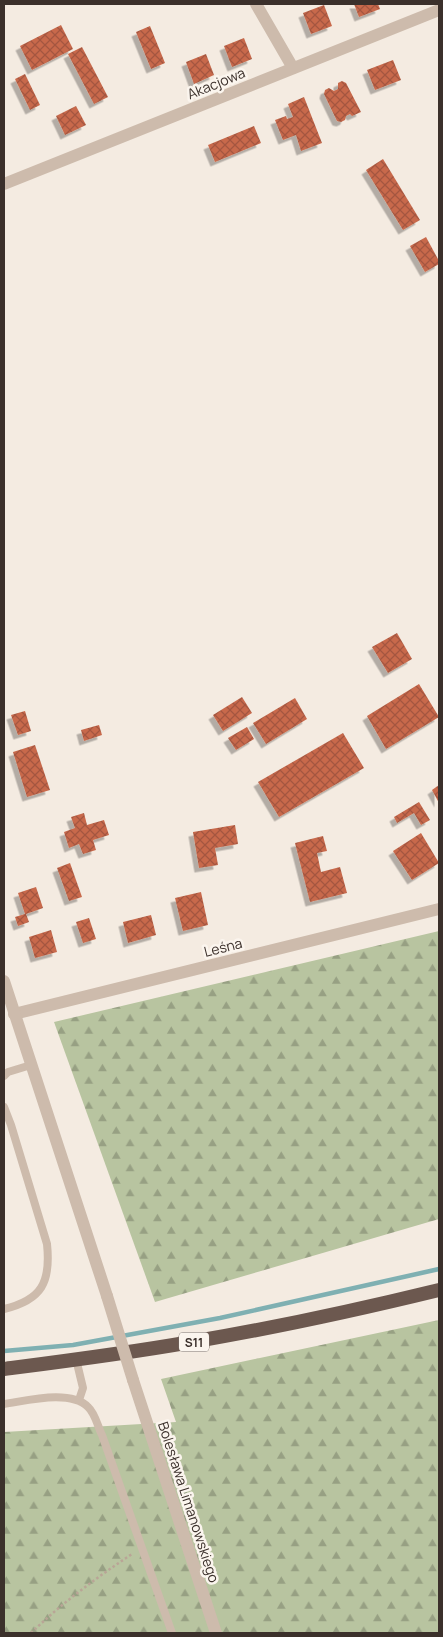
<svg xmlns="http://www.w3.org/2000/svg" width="443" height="1637" font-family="Manrope,sans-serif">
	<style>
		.forest { fill: url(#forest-firs) }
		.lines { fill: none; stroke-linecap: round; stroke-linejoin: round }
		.stream { stroke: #7fb0b2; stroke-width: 4.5 }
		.building { fill: url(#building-cross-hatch); filter: url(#shadow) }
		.path { stroke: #b9a596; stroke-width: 2.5; stroke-dasharray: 2.5 2.5; stroke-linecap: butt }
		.service { stroke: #cdbbac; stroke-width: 8 }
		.minor { stroke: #cdbbac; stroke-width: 12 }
		.tertiary { stroke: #cdbbac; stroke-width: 12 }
		.trunk { stroke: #6c584f; stroke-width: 14 }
		.tertiary-bridge { stroke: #cdbbac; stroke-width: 12 }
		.labels { text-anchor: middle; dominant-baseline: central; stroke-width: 5; stroke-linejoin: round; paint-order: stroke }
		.shield { fill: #fbf5ee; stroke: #756b66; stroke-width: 1 }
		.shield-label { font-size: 12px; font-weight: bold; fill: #3b302b }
		.street-label { font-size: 14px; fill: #3b302b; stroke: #fbf5ee }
	</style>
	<defs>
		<pattern id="forest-firs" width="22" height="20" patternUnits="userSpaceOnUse" patternTransform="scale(1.25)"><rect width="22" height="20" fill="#b8c4a0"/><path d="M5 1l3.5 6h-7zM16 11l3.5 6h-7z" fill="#97a083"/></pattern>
		<pattern id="building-cross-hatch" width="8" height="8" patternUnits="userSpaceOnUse" patternTransform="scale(1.25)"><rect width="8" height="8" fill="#c8694b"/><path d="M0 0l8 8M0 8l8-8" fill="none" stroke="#a4573f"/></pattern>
		<filter id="shadow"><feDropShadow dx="-4.5" dy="4.5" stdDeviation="0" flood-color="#0004"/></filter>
	</defs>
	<rect width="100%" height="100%" fill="#f4ebe1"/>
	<!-- forest -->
	<g class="forest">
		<polygon points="439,931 439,1219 155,1302 54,1022"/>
		<polygon points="439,1320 439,1633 4,1633 4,1432 176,1422 161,1379"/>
	</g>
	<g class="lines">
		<!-- stream -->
		<polyline class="stream" points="4,1351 73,1345 220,1318 439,1269"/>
	</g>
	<!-- building -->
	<g class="building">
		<polygon points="354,4 378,4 380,9 359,17"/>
		<polygon points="324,5 332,26 311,34 303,13"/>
		<polygon points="61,25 73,49 32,70 20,46"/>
		<polygon points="150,26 165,63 151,69 136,32"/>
		<polygon points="244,38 252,59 232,67 224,46"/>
		<polygon points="82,47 108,97 94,104 68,54"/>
		<polygon points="206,54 214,75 194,84 186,62"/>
		<polygon points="393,60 401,80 375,90 367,70"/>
		<polygon points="25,74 40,105 30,110 15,79"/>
		<polygon points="342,81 346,83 361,112 352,116 350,114 346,116 345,120 341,122 337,121 324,94 325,90 329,88 334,91 338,89 338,83"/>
		<polygon points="304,97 322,143 301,151 296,135 283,140 275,120 286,116 287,119 293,117 288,104"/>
		<polygon points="76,106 86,125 65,135 56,116"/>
		<polygon points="254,126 261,143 215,162 208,145"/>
		<polygon points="383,159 420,220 403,230 366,170"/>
		<polygon points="426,237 439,261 439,264 425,272 410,246"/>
		<polygon points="397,633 412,659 388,673 372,647"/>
		<polygon points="419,684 439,717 386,749 367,716"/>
		<polygon points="242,697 252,713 223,731 213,715"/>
		<polygon points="295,698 307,719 266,744 253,723"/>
		<polygon points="25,711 31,731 18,735 11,715"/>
		<polygon points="99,725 102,735 84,741 81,730"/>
		<polygon points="247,727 254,739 236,750 228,738"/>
		<polygon points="343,733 364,768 279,817 258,782"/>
		<polygon points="35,745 50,790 27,797 13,752"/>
		<polygon points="439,785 439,803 432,790"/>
		<polygon points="419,802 430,820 421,825 414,813 397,823 394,817"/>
		<polygon points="84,813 87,825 104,820 109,835 93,840 96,850 83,854 79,844 69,848 64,832 75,828 71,817"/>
		<polygon points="235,825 238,844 215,848 218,865 199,868 193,832"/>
		<polygon points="421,833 439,863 412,880 393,851"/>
		<polygon points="323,836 327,851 317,853 321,872 340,867 347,893 310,902 295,843"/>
		<polygon points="70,863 82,897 69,901 57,868"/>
		<polygon points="36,887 43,908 26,914 29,922 18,926 15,917 25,914 18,893"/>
		<polygon points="201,892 208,925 183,931 175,898"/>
		<polygon points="151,915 156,935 128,943 123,922"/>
		<polygon points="89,918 96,939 83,943 76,922"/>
		<polygon points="51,930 57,952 35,958 29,937"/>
	</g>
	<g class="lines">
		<!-- path -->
		<path class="path" d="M31 1633C62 1603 96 1578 132 1554"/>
		<!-- service -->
		<g class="service">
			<polyline points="4,1076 8,1072 31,1065"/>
			<path d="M4 1107 11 1125 47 1244C51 1282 42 1300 4 1309"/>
			<polyline points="76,1359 83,1388 79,1400"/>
			<path d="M4 1404C26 1401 70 1389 88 1407 95 1413 98 1427 102 1435L172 1633"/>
		</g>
		<!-- minor -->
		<g class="minor">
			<polyline points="256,4 293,68"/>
			<polyline points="4,184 439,10"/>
			<polyline points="14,1014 439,909"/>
		</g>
		<!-- tertiary -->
		<g class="tertiary">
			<polyline points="4,981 107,1296"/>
			<polyline points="133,1380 216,1633"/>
		</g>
		<!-- trunk -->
		<path class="trunk" d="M4 1369C66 1361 129 1353 191 1342 274 1328 357 1310 439 1290"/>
		<!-- tertiary-bridge -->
		<polyline class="tertiary-bridge" points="107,1296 133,1380"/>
	</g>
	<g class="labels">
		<!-- shield labels -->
		<rect class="shield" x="179" y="1332.5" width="30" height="19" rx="4"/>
		<g class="shield-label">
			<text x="194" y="1342">S11</text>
		</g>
		<!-- street labels -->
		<g class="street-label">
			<text transform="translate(216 83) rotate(-22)">Akacjowa</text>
			<text transform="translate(223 947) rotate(-14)">Leśna</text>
			<text transform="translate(189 1502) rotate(72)">Bolesława Limanowskiego</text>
		</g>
	</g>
	<!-- border -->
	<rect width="443" height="1637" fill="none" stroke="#3b302b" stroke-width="10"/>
</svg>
